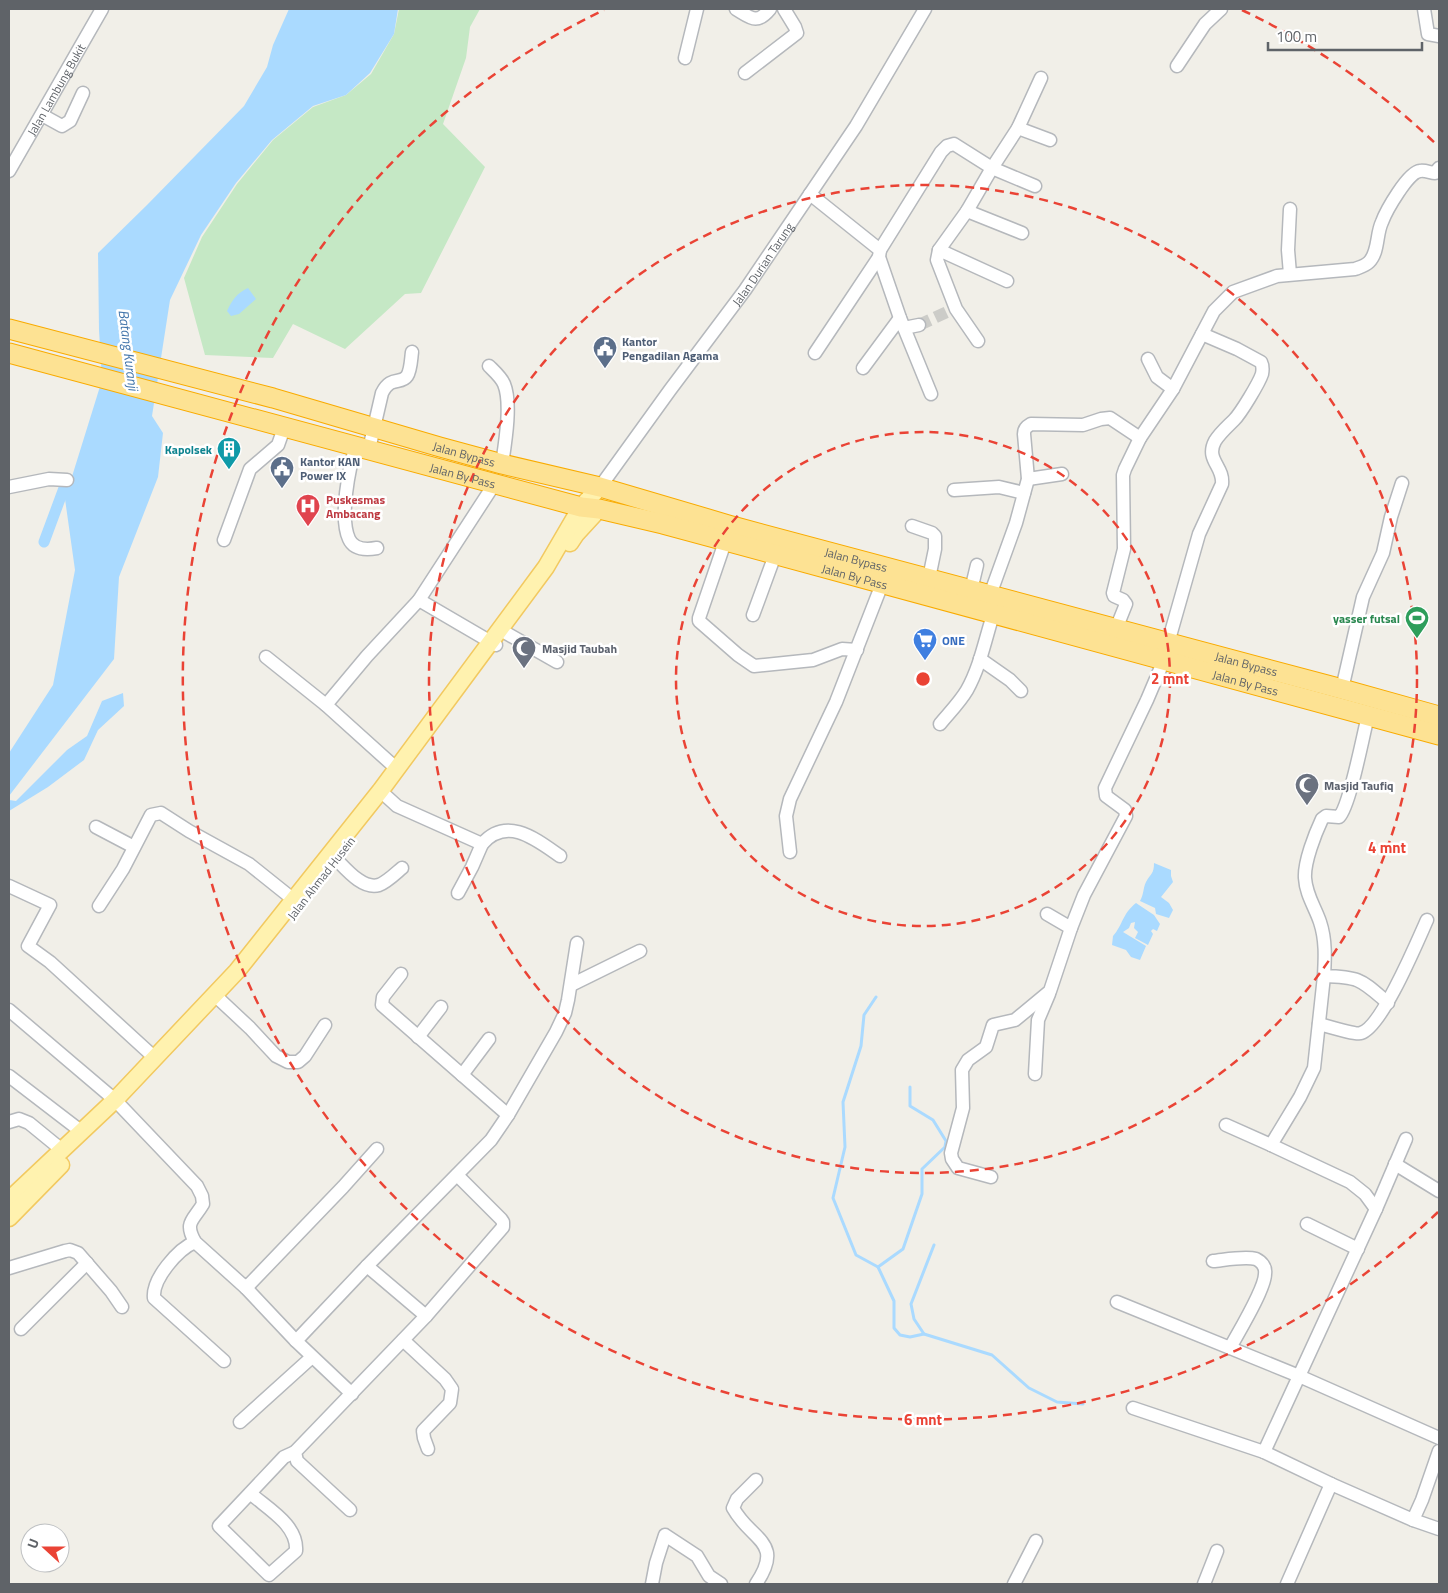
<svg xmlns="http://www.w3.org/2000/svg" width="1448" height="1593" font-family="'Titillium Web',sans-serif">
	<style>
		.green { fill: #c5e8c5 }
		.water { fill: #aadaff }
		.lines { fill: none; stroke-linecap: round; stroke-linejoin: round }
		.stream { stroke: #aadaff; stroke-width: 3 }
		.canal { stroke: #aadaff; stroke-width: 11 }
		.minor-tunnel { stroke: #ccccc8; stroke-width: 12; stroke-dasharray: 12 6; stroke-linecap: butt }
		.minor-casing { stroke: #b5b8bc; stroke-width: 15 }
		.major-casing { stroke: #f2c960; stroke-width: 19 }
		.highway-casing { stroke: #f9ab00; stroke-width: 21 }
		.minor { stroke: #fff; stroke-width: 12 }
		.major { stroke: #fff2af; stroke-width: 16 }
		.highway { stroke: #fde293; stroke-width: 19 }
		.ring { fill: none; stroke: #ea4335; stroke-width: 2.5; stroke-dasharray: 9 6 }
		.labels { text-anchor: middle; dominant-baseline: central; stroke-width: 5; stroke-linejoin: round; paint-order: stroke }
		.street-label { font-size: 12px; fill: #5f6368; stroke: #fff }
		.service-label { font-size: 12px; font-weight: bold; fill: #4e5e75; stroke: #fff; text-anchor: start }
		.culture-label { font-size: 12px; font-weight: bold; fill: #0d838f; stroke: #fff; text-anchor: end }
		.health-label { font-size: 12px; font-weight: bold; fill: #be3a42; stroke: #fff; text-anchor: start }
		.leisure-label { font-size: 12px; font-weight: bold; fill: #27864d; stroke: #fff; text-anchor: end }
		.shop-label { font-size: 12px; font-weight: bold; fill: #366cbe; stroke: #fff; text-anchor: start }
		.worship-label { font-size: 12px; font-weight: bold; fill: #5b616d; stroke: #fff; text-anchor: start }
		.water-label { font-size: 14px; font-style: italic; fill: #4174aa; stroke: #fff }
		.centre { fill: #ea4335; stroke: #fff; stroke-width: 2.5 }
		.ring-label { font-size: 15px; text-anchor: middle; font-weight: bold; fill: #ea4335; stroke: #fff; stroke-width: 5; stroke-linejoin: round; paint-order: stroke }
	</style>
	<rect width="100%" height="100%" fill="#f1efe8"/>
	<!-- green -->
	<polygon class="green" points="399,9 480,9 470,27 466,58 443,124 485,167 421,293 405,294 345,349 293,324 273,358 205,355 184,278 202,237 237,184 273,140 313,107 346,95 371,74 394,34"/>
	<!-- water -->
	<g class="water">
		<polygon points="289,9 398,9 394,34 370,73 346,95 313,106 272,140 236,183 201,235 170,300 152,416 163,433 158,477 119,577 114,659 9,796 9,753 53,685 75,570 65,499 102,380 99,330 98,253 147,205 244,106 267,67 273,45"/>
		<path d="M248 288 256 299 239 314 231 316 227 311C232 300 237 293 248 288Z"/>
		<polygon points="123,693 124,706 98,730 84,760 48,787 9,811 9,800 16,801 67,750 87,736 102,701"/>
		<path d="M1154 863 1171 870V876L1173 882 1161 897 1169 903 1173 910 1169 918 1156 914 1155 908 1140 901C1144 894 1143 888 1146 882 1151 873 1154 874 1154 863Z"/>
		<path d="M1136 903 1154 915 1160 924 1157 931 1153 929 1151 931 1153 934 1148 945 1135 938 1138 932 1134 928 1135 922 1131 923 1129 928 1123 932 1146 946 1140 960 1131 957 1126 950 1112 945 1113 936C1123 925 1122 914 1136 903Z"/>
	</g>
	<g class="lines">
		<!-- stream -->
		<g class="stream">
			<polyline points="876,997 864,1015 861,1046 843,1102 845,1147 833,1198 856,1255 878,1267 894,1301 894,1328 900,1335 910,1337 924,1334"/>
			<polyline points="934,1245 911,1304 914,1319 924,1334 992,1355 1029,1388 1057,1402 1083,1404"/>
			<polyline points="878,1267 903,1249 922,1194 922,1169 945,1147 946,1141 933,1120 910,1106 910,1087"/>
		</g>
		<!-- canal -->
		<polyline class="canal" points="44,542 67,480 73,482"/>
		<!-- minor-tunnel -->
		<polyline class="minor-tunnel" points="919,325 947,312"/>
		<defs>
			<g id="minor">
				<path d="M736 9C751 18 757 25 770 9"/>
				<polyline points="1424,9 1428,34 1439,36"/>
				<polyline points="685,58 697,9"/>
				<polyline points="1177,66 1205,24 1221,9"/>
				<polyline points="745,73 797,33 795,27 784,9"/>
				<polyline points="42,115 62,126 70,121 83,93"/>
				<polyline points="1018,128 1050,140"/>
				<path id="s1" d="M9 171 102 9"/>
				<polyline points="810,194 880,250 879,257 900,318 931,394"/>
				<polyline points="1290,209 1288,250 1290,274"/>
				<polyline points="967,211 1022,233"/>
				<polyline points="880,250 941,152 947,146 954,144 992,168 1035,186"/>
				<polyline points="939,250 1007,281"/>
				<polyline points="904,328 919,325"/>
				<polyline points="978,341 956,309 937,260 939,250 967,211 992,168 1018,128 1041,78"/>
				<polyline points="815,353 879,257"/>
				<polyline points="1148,359 1157,377 1173,389"/>
				<path d="M489 366C494 371 501 377 504 384 512 403 505 444 502 464"/>
				<polyline points="863,368 900,318"/>
				<path d="M356 446C349 468 339 517 349 539 354 550 366 550 377 548"/>
				<path d="M369 449 382 393C391 375 401 385 407 376 411 370 411 359 412 352"/>
				<polyline points="1028,479 1062,474"/>
				<polyline points="9,487 49,479 67,480"/>
				<path id="s2" d="M600 487 670 390 745 290 810 194 856 126 925 9"/>
				<polyline points="954,490 999,487 1024,493"/>
				<polyline points="912,526 932,533 935,536 935,549 929,578"/>
				<polyline points="224,540 250,469 278,445 284,428"/>
				<polyline points="725,542 699,618 699,621 738,655 754,666 813,660 842,649 857,650"/>
				<polyline points="971,590 977,565"/>
				<path d="M990 595 1016 523 1028 479 1024 434C1024 429 1026 427 1031 424L1083 425 1101 419 1110 418 1140 438"/>
				<polyline points="419,600 496,645"/>
				<polyline points="753,615 775,555"/>
				<path d="M1116 629 1126 604 1123 600 1114 596 1113 593 1124 549 1123 475 1125 469 1140 438 1173 389 1214 311 1233 292 1277 276 1355 269C1360 267 1365 266 1369 262 1379 252 1376 234 1382 222 1386 211 1408 172 1420 171 1425 170 1431 173 1435 173L1439 168"/>
				<polyline points="506,633 557,662"/>
				<path d="M1168 643 1199 534 1222 484C1224 466 1205 460 1215 441 1220 433 1227 427 1234 420 1241 413 1259 383 1262 374 1263 369 1263 366 1261 362L1237 349 1202 334"/>
				<polyline points="266,657 326,705 397,769"/>
				<polyline points="980,659 1010,680 1021,691"/>
				<polyline points="1342,689 1363,597 1383,553 1391,517 1402,483"/>
				<polyline points="326,705 367,656 419,600 495,483"/>
				<path d="M1368 716C1363 735 1350 806 1339 817L1326 816 1322 819C1315 834 1304 862 1305 878 1306 895 1315 907 1320 922 1326 940 1325 958 1324 976 1361 977 1361 980 1388 1003"/>
				<path d="M940 724C949 713 960 702 967 690 980 667 985 640 993 615"/>
				<polyline points="386,796 397,806 482,844 472,867 458,893"/>
				<polyline points="96,827 134,847"/>
				<path d="M482 844C507 815 537 840 560 856"/>
				<polyline points="790,852 786,816 790,799 836,702 882,584"/>
				<path d="M336 859C346 869 363 890 379 885 387 882 396 873 402 868"/>
				<polyline points="9,886 50,905 28,946 50,962 155,1058"/>
				<polyline points="99,906 123,869 151,815 161,813 189,831 249,864 294,900"/>
				<polyline points="1047,914 1071,928"/>
				<polyline points="571,985 640,951"/>
				<polyline points="220,1000 250,1028 276,1056 288,1062 298,1062 305,1056 325,1025"/>
				<path d="M9 1010 115 1100 197 1186 202 1196 203 1204C193 1221 184 1222 195 1242L246 1288 343 1187 377 1149"/>
				<path d="M1319 1024C1327 1026 1356 1035 1361 1033 1382 1027 1417 942 1427 920"/>
				<polyline points="418,1037 441,1007"/>
				<polyline points="1035,1074 1038,1020 1049,994"/>
				<polyline points="462,1075 489,1039"/>
				<polyline points="9,1076 82,1132"/>
				<polyline points="508,1115 556,1032 565,1013 568,1000 577,943"/>
				<polyline points="9,1122 19,1119 29,1123 62,1150"/>
				<polyline points="1226,1125 1271,1145"/>
				<polyline points="1395,1164 1439,1191"/>
				<polyline points="991,1177 958,1168 952,1159 951,1153 963,1108 962,1070 968,1060 986,1047 993,1025 1015,1020 1050,991 1071,928 1084,895 1126,816 1125,810 1106,796 1105,788 1147,700 1164,660"/>
				<polyline points="1376,1209 1406,1139"/>
				<polyline points="1307,1224 1358,1249"/>
				<path d="M195 1242C178 1249 152 1279 154 1298L224 1361"/>
				<path d="M1213 1261C1224 1260 1245 1256 1256 1259 1262 1262 1266 1267 1265 1274 1265 1289 1238 1333 1230 1348"/>
				<polyline points="367,1266 426,1316"/>
				<polyline points="9,1268 65,1251 70,1250 78,1253 111,1291 122,1307"/>
				<polyline points="246,1288 296,1341 367,1266 491,1140 508,1115 382,1005 383,997 401,974"/>
				<polyline points="1117,1302 1299,1376 1439,1438"/>
				<polyline points="21,1329 87,1263"/>
				<polyline points="403,1340 445,1379 452,1389 450,1403 423,1431 424,1438 428,1449"/>
				<polyline points="296,1341 352,1394"/>
				<polyline points="1133,1408 1264,1452"/>
				<polyline points="240,1422 312,1357"/>
				<polyline points="1331,1484 1413,1520 1422,1500 1439,1451"/>
				<path d="M250 1493C268 1509 298 1525 296 1551L269 1575 219 1526 284 1457 295 1452"/>
				<polyline points="350,1510 297,1461 295,1452 426,1316 503,1227 503,1222 501,1219 457,1175"/>
				<polyline points="1413,1520 1439,1529"/>
				<polyline points="652,1584 656,1563 665,1535 697,1556 709,1576 721,1584"/>
				<path d="M756 1584C785 1541 751 1541 733 1508L737 1499 756 1480"/>
				<polyline points="1014,1584 1036,1541"/>
				<polyline points="1204,1584 1217,1551"/>
				<polyline points="1287,1584 1331,1484 1264,1452 1376,1209 1365,1194 1350,1182 1271,1145 1300,1097 1314,1068 1324,976"/>
			</g>
			<g id="major">
				<polyline points="570,543 576,534 599,509"/>
				<polyline points="9,1200 115,1100 237,971 381,790 546,567 581,507 600,487"/>
				<polyline points="9,1218 61,1165"/>
			</g>
			<g id="highway">
				<path id="s3" d="M9 329 273 398 440 447 502 464 600 487 732 526 1342 689 1439 716"/>
				<path id="s4" d="M9 353 581 507 599 509 663 524 1439 735"/>
			</g>
		</defs>
		<!-- minor casing -->
		<use href="#minor" class="minor-casing"/>
		<!-- major casing -->
		<use href="#major" class="major-casing"/>
		<!-- highway casing -->
		<use href="#highway" class="highway-casing"/>
		<!-- minor -->
		<use href="#minor" class="minor"/>
		<!-- major -->
		<use href="#major" class="major"/>
		<!-- highway -->
		<use href="#highway" class="highway"/>
	</g>
	<!-- distance rings -->
	<g class="ring">
		<circle cx="923" cy="679" r="247"/>
		<circle cx="923" cy="679" r="494"/>
		<path d="M1438 1212A741 741 0 1 1 604 10M1242 10A741 741 0 0 1 1438 146"/>
	</g>
	<!-- icons -->
	<defs>
		<symbol id="civic-pin" viewBox="-11 -11 22 30"><path d="M0 17L-7.5 6A9.5 9.5 0 1 1 7.5 6Z" fill="#5c6f8a" stroke="#fff"/><path d="M-.6-6.5H3V-4.5H.6V-3L4-1V1h2V6H-6V1h2V-1L-.6-3ZM-1.2 2.5V6h2.4V2.5Z" fill="#fff"/></symbol>
		<symbol id="building-pin" viewBox="-11 -11 22 30"><path d="M0 17L-7.5 6A9.5 9.5 0 1 1 7.5 6Z" fill="#0f9aa8" stroke="#fff"/><path d="M-4-6H4V6H1V3H-1V6H-4ZM-2.5-4.3h1.7v1.8h-1.7ZM.8-4.3h1.7v1.8H.8ZM-2.5-1h1.7V.8h-1.7ZM.8-1h1.7V.8H.8Z" fill="#fff"/></symbol>
		<symbol id="hospital-pin" viewBox="-11 -11 22 30"><path d="M0 17L-7.5 6A9.5 9.5 0 1 1 7.5 6Z" fill="#e0444e" stroke="#fff"/><path d="M-5-5h3v3.5h4V-5h3V5h-3V1.5h-4V5h-3Z" fill="#fff"/></symbol>
		<symbol id="stadium-pin" viewBox="-11 -11 22 30"><path d="M0 17L-7.5 6A9.5 9.5 0 1 1 7.5 6Z" fill="#2e9e5b" stroke="#fff"/><path d="M0-5a6.5 5 0 1 0 0 10a6.5 5 0 1 0 0-10ZM-3.5-1.8h7v3.6h-7Z" fill="#fff"/></symbol>
		<symbol id="supermarket-pin" viewBox="-11 -11 22 30"><path d="M0 17L-7.5 6A9.5 9.5 0 1 1 7.5 6Z" fill="#3f7fe0" stroke="#fff"/><path d="M-6-5.5h2.5l.6 2H6L4.5 2H-2.5L-4.4-4H-6ZM-1.5 3.2a1.3 1.3 0 1 0 .1 0ZM3 3.2a1.3 1.3 0 1 0 .1 0Z" fill="#fff"/></symbol>
		<symbol id="mosque-pin" viewBox="-11 -11 22 30"><path d="M0 17L-7.5 6A9.5 9.5 0 1 1 7.5 6Z" fill="#6b7280" stroke="#fff"/><path d="M3.5-4.9A6 6 0 1 0 3.5 4.9A5 5 0 1 1 3.5-4.9Z" fill="#fff"/></symbol>
	</defs>
	<g fill-rule="evenodd">
		<use href="#civic-pin" x="591" y="334" width="28" height="38"/>
		<use href="#building-pin" x="215" y="435" width="28" height="38"/>
		<use href="#civic-pin" x="268" y="454" width="28" height="38"/>
		<use href="#hospital-pin" x="294" y="492" width="28" height="38"/>
		<use href="#stadium-pin" x="1403" y="604" width="28" height="38"/>
		<use href="#supermarket-pin" x="911" y="626" width="28" height="38"/>
		<use href="#mosque-pin" x="510" y="634" width="28" height="38"/>
		<use href="#mosque-pin" x="1293" y="771" width="28" height="38"/>
	</g>
	<g class="labels">
		<!-- street labels -->
		<g class="street-label">
			<text stroke="none"><textPath href="#s1" startOffset="94">Jalan Lambung Bukit</textPath></text>
			<text stroke="none"><textPath href="#s2" startOffset="276">Jalan Durian Tarung</textPath></text>
			<text stroke="none"><textPath href="#s3" startOffset="472">Jalan Bypass</textPath></text>
			<text stroke="none"><textPath href="#s4" startOffset="470">Jalan By Pass</textPath></text>
			<text stroke="none"><textPath href="#s3" startOffset="878">Jalan Bypass</textPath></text>
			<text stroke="none"><textPath href="#s4" startOffset="875">Jalan By Pass</textPath></text>
			<text stroke="none"><textPath href="#s3" startOffset="1282">Jalan Bypass</textPath></text>
			<text stroke="none"><textPath href="#s4" startOffset="1280">Jalan By Pass</textPath></text>
			<text transform="translate(321 878) rotate(-52)">Jalan Ahmad Husein</text>
		</g>
		<!-- service labels -->
		<g class="service-label">
			<text x="622" y="341">Kantor<tspan x="622" dy="14">Pengadilan Agama</tspan></text>
			<text x="300" y="461">Kantor KAN<tspan x="300" dy="14">Power IX</tspan></text>
		</g>
		<!-- culture labels -->
		<g class="culture-label">
			<text x="212" y="449">Kapolsek</text>
		</g>
		<!-- health labels -->
		<g class="health-label">
			<text x="326" y="499">Puskesmas<tspan x="326" dy="14">Ambacang</tspan></text>
		</g>
		<!-- leisure labels -->
		<g class="leisure-label">
			<text x="1400" y="618">yasser futsal</text>
		</g>
		<!-- shop labels -->
		<g class="shop-label">
			<text x="942" y="640">ONE</text>
		</g>
		<!-- worship labels -->
		<g class="worship-label">
			<text x="542" y="648">Masjid Taubah</text>
			<text x="1324" y="785">Masjid Taufiq</text>
		</g>
		<!-- water labels -->
		<g class="water-label">
			<text transform="translate(129 350) rotate(83)">Batang Kuranji</text>
		</g>
	</g>
	<circle cx="923" cy="679" r="8" class="centre"/>
	<g class="ring-label">
		<text x="1170" y="684">2 mnt</text>
		<text x="1387" y="853">4 mnt</text>
		<text x="923" y="1425">6 mnt</text>
	</g>
	<!-- border -->
	<rect width="1448" height="1593" fill="none" stroke="#5f6368" stroke-width="20"/>
	<!-- north arrow -->
	<g transform="translate(45 1548) rotate(291)"><circle r="24" fill="#ffffff" stroke="#bfc1c3"/>
	<path d="M0-4L9 19L0 12L-9 19Z" fill="#ea4335"/>
	<text y="-8" font-size="14" font-weight="bold" text-anchor="middle" fill="#5f6368">U</text>
	</g>
	<!-- scale -->
	<path d="M1268 42v8h154v-8" fill="none" stroke="#5f6368" stroke-width="2.5"/>
	<text x="1276" y="42" font-size="15" fill="#5f6368" stroke="#ffffff" stroke-width="4" paint-order="stroke">100 m</text>
</svg>
